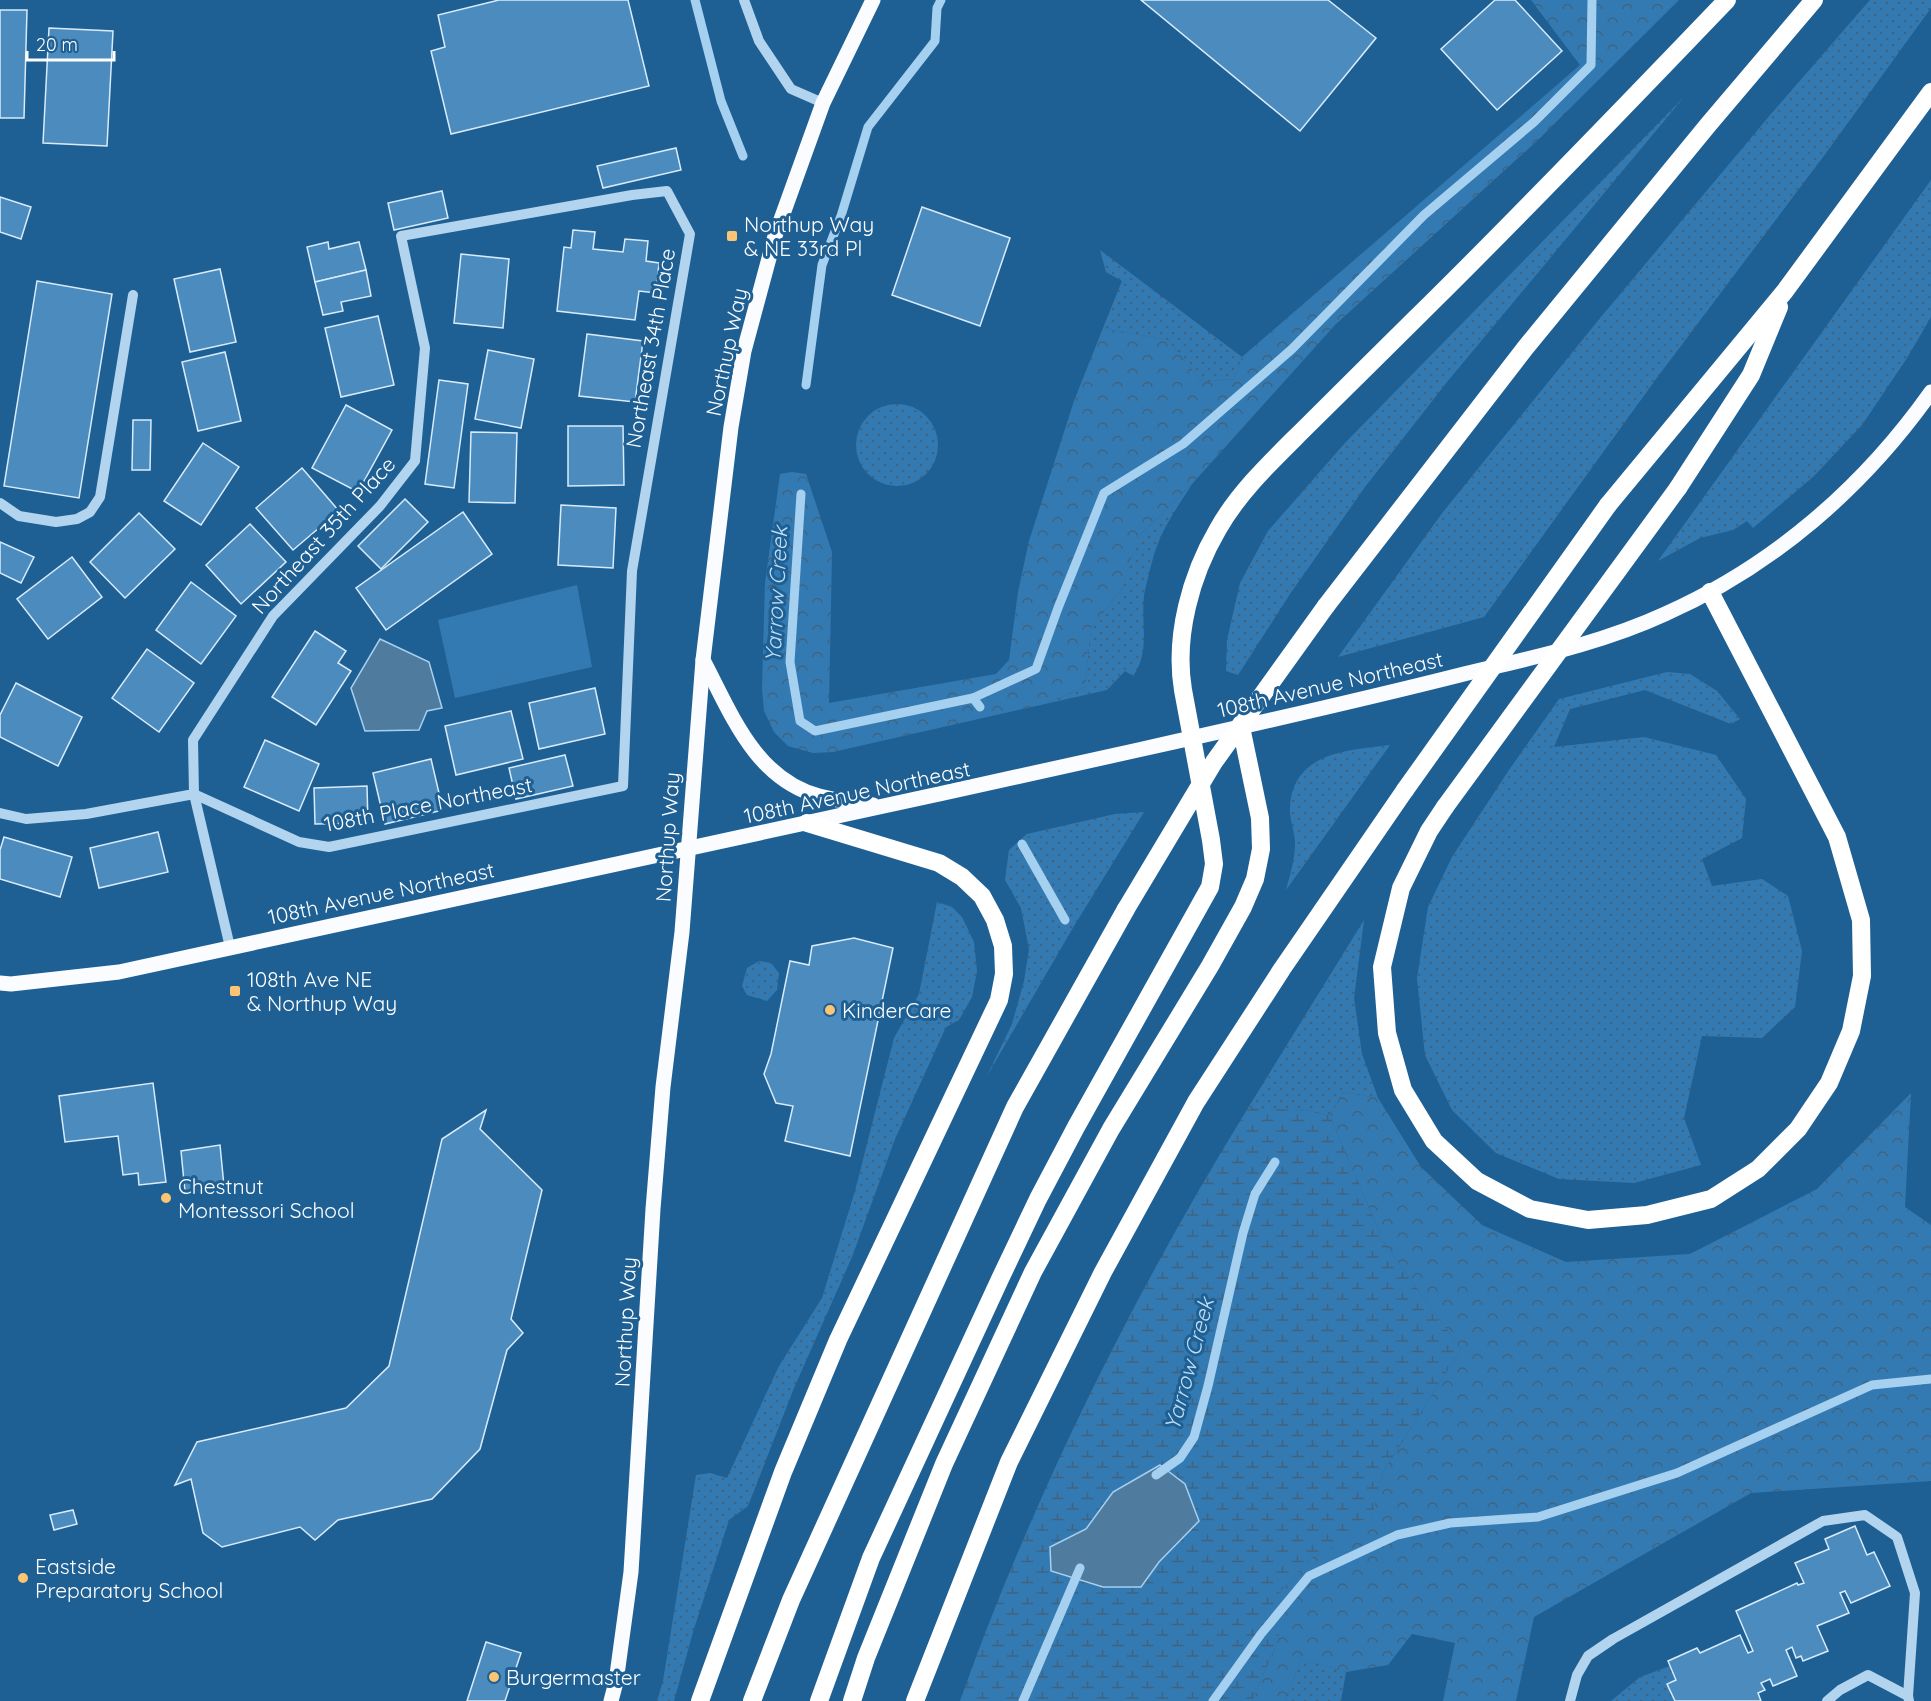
<svg xmlns="http://www.w3.org/2000/svg" width="1931" height="1701" font-family="Quicksand,sans-serif">
	<style>
		.grass { fill: url(#grass-dots) }
		.forest { fill: url(#forest-crowns) }
		.wetland { fill: url(#wetland-marsh) }
		.pitch { fill: #347ab2 }
		.water { fill: #4f7b9f; stroke: #a6d0f0; stroke-width: 1.5 }
		.lines { fill: none; stroke-linecap: round; stroke-linejoin: round }
		.stream { stroke: #a6d0f0; stroke-width: 9 }
		.building { fill: #4c8bbd; stroke: #d8ebfa; stroke-width: 1.5 }
		.minor { stroke: #b2d4ee; stroke-width: 10 }
		.major { stroke: #fafcff; stroke-width: 15 }
		.highway { stroke: #fff; stroke-width: 18 }
		.highway-bridge { stroke: #fff; stroke-width: 18 }
		.poi-dot { fill: #fcc573; stroke: #1f6094; stroke-width: 2 }
		.labels { text-anchor: middle; dominant-baseline: central; stroke-width: 6; stroke-linejoin: round; paint-order: stroke }
		.poi-label { font-size: 21px; fill: #fff; stroke: #1f6094; text-anchor: start }
		.street-label { font-size: 21px; fill: #fff; stroke: #1f6094 }
		.water-label { font-size: 22px; font-style: italic; fill: #bfdef5; stroke: #1f6094 }
	</style>
	<defs>
		<pattern id="grass-dots" width="8" height="8" patternUnits="userSpaceOnUse" patternTransform="scale(1.5)"><rect width="8" height="8" fill="#347ab2"/><path d="M2 2h.1M6 6h.1" fill="none" stroke="#40637f" stroke-width="1.8" stroke-linecap="round"/></pattern>
		<pattern id="forest-crowns" width="20" height="18" patternUnits="userSpaceOnUse" patternTransform="scale(1.5)"><rect width="20" height="18" fill="#347ab2"/><path d="M2 6a3 3 0 1 1 6 0M12 15a3 3 0 1 1 6 0" fill="none" stroke="#40637f"/></pattern>
		<pattern id="wetland-marsh" width="20" height="14" patternUnits="userSpaceOnUse" patternTransform="scale(1.5)"><rect width="20" height="14" fill="#347ab2"/><path d="M1 5h8M5 5V1M11 12h8M15 12V8" fill="none" stroke="#40637f"/></pattern>
	</defs>
	<rect width="100%" height="100%" fill="#1f6094"/>
	<!-- grass -->
	<g class="grass">
		<polygon points="1870,0 1931,0 1931,8 1826,153 1656,379 1484,617 1338,657 1443,512 1601,317 1771,114"/>
		<polygon points="1684,97 1447,382 1365,487 1290,594 1238,675 1226,671 1227,640 1240,583 1268,531 1345,443"/>
		<polygon points="1931,180 1931,317 1907,358 1862,425 1814,476 1753,528 1747,521 1733,530 1700,538 1658,561"/>
		<polygon points="1100,250 1242,357 1234,379 1202,382 1168,340 1103,328 1122,281 1106,272"/>
		<circle cx="897" cy="445" r="41"/>
		<path d="M1192 484C1181 502 1167 521 1159 541 1153 555 1149 574 1145 590 1139 620 1152 650 1133 676L1125 671 1107 690 1045 704 1085 687 1091 628 1123 587 1136 539Z"/>
		<polygon points="1667,672 1690,674 1717,691 1740,719 1731,724 1645,690 1570,709 1554,747 1644,737 1716,755 1746,799 1742,838 1702,859 1712,886 1762,879 1788,896 1802,951 1795,1007 1762,1038 1702,1036 1684,1118 1701,1165 1634,1183 1559,1179 1496,1153 1452,1110 1425,1055 1417,978 1428,907 1452,857 1509,770 1559,699"/>
		<path d="M1390 745 1286 890C1290 875 1295 859 1295 844 1295 831 1289 819 1290 807 1293 752 1349 750 1390 745Z"/>
		<polygon points="1144,812 1071,931 987,1076 1012,1024 1024,981 1029,949 1021,908 1005,880 1009,850 1027,834 1115,814"/>
		<polygon points="937,902 952,907 962,917 974,942 977,971 972,997 959,1020 946,1027 895,1139 852,1257 794,1388 748,1506 729,1520 693,1632 674,1701 657,1701 663,1681 696,1475 710,1473 727,1478 779,1366 822,1298 855,1191 894,1038 919,994"/>
		<polygon points="1364,920 1354,998 1362,1054 1378,1098 1343,1092 1330,1116 1310,1111 1248,1108"/>
		<polygon points="759,961 771,963 779,973 777,990 767,1001 747,995 742,986 747,968"/>
		<polygon points="1301,1659 1346,1672 1341,1701 1285,1701"/>
		<polygon points="1670,1666 1676,1680 1667,1684 1675,1701 1611,1701 1640,1677"/>
	</g>
	<!-- forest -->
	<g class="forest">
		<polygon points="1531,0 1679,0 1539,139 1335,325 1192,484 1137,538 1123,587 1091,628 1085,687 1045,704 833,752 813,753 788,746 774,732 764,711 762,688 765,583 780,474 792,472 806,474 832,552 829,703 996,674 1009,660 1018,592 1029,541 1074,401 1103,328 1168,340 1202,382 1234,379 1242,357 1580,65"/>
		<polygon points="1343,1092 1378,1098 1421,1167 1482,1225 1566,1262 1690,1254 1817,1189 1911,1093 1905,1207 1931,1225 1931,1481 1751,1493 1534,1617 1516,1701 1443,1701 1455,1643 1412,1634 1388,1665 1346,1672 1301,1659 1285,1701 1252,1701 1279,1638 1279,1593 1311,1558 1369,1527 1383,1472 1461,1349 1384,1243 1330,1116"/>
	</g>
	<!-- wetland -->
	<path class="wetland" d="M1248 1108 1310 1111 1330 1116 1384 1243 1461 1349 1383 1472 1369 1528 1311 1558 1279 1593V1638L1252 1701H960C1033 1496 1134 1293 1248 1108Z"/>
	<!-- pitch -->
	<polygon class="pitch" points="577,585 592,667 455,698 438,620"/>
	<!-- water -->
	<g class="water">
		<polygon points="380,639 429,662 442,708 427,711 419,730 365,731 351,688"/>
		<polygon points="1160,1465 1185,1484 1199,1521 1159,1562 1141,1587 1103,1587 1051,1571 1050,1547 1086,1529 1113,1492"/>
	</g>
	<g class="lines">
		<!-- stream -->
		<g class="stream">
			<polyline points="695,0 721,101 743,156"/>
			<polyline points="806,385 822,265 841,216 868,127 935,41 937,8 941,0"/>
			<polyline points="801,494 790,662 800,721 815,731 973,698 980,707"/>
			<polyline points="973,698 1036,669 1058,608 1104,493 1183,444 1292,349 1424,215 1534,122 1591,65 1592,0"/>
			<polyline points="1022,844 1065,920"/>
			<polyline points="1156,1475 1180,1458 1194,1437 1208,1386 1243,1233 1255,1194 1275,1162"/>
			<polyline points="1023,1701 1080,1568"/>
			<polyline points="1213,1701 1261,1634 1309,1576 1397,1535 1450,1523 1538,1517 1677,1473 1872,1385 1931,1379"/>
		</g>
	</g>
	<!-- building -->
	<g class="building">
		<polygon points="499,0 628,0 649,86 451,134 431,51 445,47 438,15"/>
		<polygon points="1141,0 1328,0 1376,38 1300,131"/>
		<polygon points="1495,0 1515,0 1562,51 1497,110 1441,49"/>
		<polygon points="0,10 27,10 24,118 0,118"/>
		<polygon points="49,28 113,31 107,146 43,143"/>
		<polygon points="676,148 681,170 603,188 597,166"/>
		<polygon points="442,191 448,218 394,230 388,203"/>
		<polygon points="0,197 31,207 21,239 0,232"/>
		<polygon points="922,207 1010,238 980,326 892,295"/>
		<polygon points="573,230 595,232 593,249 623,252 625,239 648,241 646,261 659,263 656,293 639,291 635,320 557,311 564,247 571,248"/>
		<polygon points="328,242 329,249 359,242 366,270 315,282 307,247"/>
		<polygon points="461,254 509,259 503,328 454,323"/>
		<polygon points="220,269 236,342 190,352 174,279"/>
		<polygon points="366,270 371,296 341,302 343,311 323,315 315,282"/>
		<polygon points="37,281 112,294 79,498 4,486"/>
		<polygon points="378,316 394,385 341,397 325,328"/>
		<polygon points="587,334 643,341 635,402 579,396"/>
		<polygon points="488,350 534,359 521,428 475,419"/>
		<polygon points="225,352 241,421 198,431 182,362"/>
		<polygon points="439,380 468,384 454,488 425,484"/>
		<polygon points="346,405 392,430 358,492 312,468"/>
		<polygon points="133,420 151,420 150,470 132,470"/>
		<polygon points="568,426 623,426 624,485 568,486"/>
		<polygon points="471,432 517,433 515,503 469,502"/>
		<polygon points="203,443 239,467 201,525 164,501"/>
		<polygon points="302,468 339,511 293,550 256,508"/>
		<polygon points="405,499 428,522 381,569 358,546"/>
		<polygon points="561,505 616,508 613,568 558,565"/>
		<polygon points="463,512 492,554 386,630 356,588"/>
		<polygon points="139,513 175,549 125,598 90,562"/>
		<polygon points="250,524 286,562 241,604 206,565"/>
		<polygon points="0,542 34,557 21,583 0,573"/>
		<polygon points="72,557 102,597 48,639 17,599"/>
		<polygon points="191,582 236,616 201,664 156,630"/>
		<polygon points="315,631 346,651 338,663 351,671 316,725 272,697"/>
		<polygon points="147,649 194,683 159,732 112,698"/>
		<polygon points="16,683 82,717 58,766 0,737 0,715"/>
		<polygon points="595,688 605,734 539,749 529,703"/>
		<polygon points="511,711 523,759 456,775 445,726"/>
		<polygon points="265,740 319,764 299,811 244,787"/>
		<polygon points="565,755 573,786 516,799 509,768"/>
		<polygon points="431,759 443,810 385,824 373,773"/>
		<polygon points="367,786 368,823 315,824 314,788"/>
		<polygon points="158,832 168,872 99,888 90,848"/>
		<polygon points="4,837 72,857 60,897 0,879 0,850"/>
		<polygon points="854,938 893,948 850,1156 785,1141 793,1106 776,1103 764,1074 771,1054 790,961 809,965 812,946"/>
		<polygon points="153,1083 166,1182 139,1185 138,1173 123,1175 118,1136 65,1142 59,1096"/>
		<polygon points="486,1110 480,1129 542,1190 511,1319 523,1333 507,1350 480,1449 432,1499 338,1520 315,1540 300,1527 222,1547 203,1533 191,1479 175,1485 197,1442 346,1408 389,1366 442,1139"/>
		<polygon points="220,1145 224,1186 185,1192 181,1151"/>
		<polygon points="73,1510 77,1524 54,1530 50,1515"/>
		<polygon points="1855,1526 1867,1555 1874,1552 1890,1586 1851,1603 1845,1591 1840,1593 1849,1613 1817,1626 1828,1651 1803,1661 1801,1656 1796,1658 1792,1647 1786,1650 1797,1676 1773,1686 1770,1679 1761,1683 1765,1690 1758,1693 1761,1701 1675,1701 1667,1684 1676,1680 1668,1661 1697,1648 1700,1653 1740,1635 1748,1653 1753,1651 1736,1611 1797,1583 1798,1585 1804,1583 1795,1563 1829,1549 1825,1539"/>
		<polygon points="486,1642 521,1653 505,1701 467,1701"/>
	</g>
	<g class="lines">
		<!-- minor -->
		<g class="minor">
			<polyline points="744,0 759,41 791,89 823,103"/>
			<polyline points="0,503 19,516 56,522 77,519 90,512 100,497 133,295"/>
			<polyline points="0,813 26,819 86,814 194,794 299,842 329,847 623,786 632,571 690,234 667,191 632,195 401,236 425,348 415,461 380,506 273,616 193,740 194,794 230,947"/>
			<polyline points="1570,1701 1577,1675 1588,1656 1613,1639 1823,1521 1865,1515 1897,1537 1915,1593 1908,1696"/>
			<polyline points="1827,1701 1840,1690 1868,1675 1908,1696 1909,1701"/>
		</g>
		<!-- major -->
		<g class="major">
			<path d="M703 660C731 713 755 779 819 796 837 801 855 802 873 805"/>
			<path d="M0 983 11 984 119 972C459 896 799 826 1138 750 1246 726 1353 702 1460 675 1530 658 1600 644 1665 614 1773 566 1863 488 1931 392"/>
			<polyline points="611,1701 616,1682 631,1572 653,1209 663,1087 682,932 703,660 731,427 744,351 775,236 823,103 873,0"/>
		</g>
		<!-- highway -->
		<g class="highway">
			<polyline points="1678,488 1751,375 1779,307"/>
			<polyline points="1608,505 1785,291 1931,92"/>
			<polyline points="1326,606 1526,347 1708,125 1814,0"/>
			<polyline points="1445,807 1429,831 1401,888 1382,967 1387,1033 1403,1090 1434,1141 1477,1181 1530,1209 1588,1220 1647,1215 1711,1199 1758,1169 1798,1129 1829,1083 1851,1031 1862,976 1861,920 1837,837 1710,592"/>
			<polyline points="700,1701 783,1472 838,1340 999,1000 1004,974 1003,946 995,920 982,896 962,877 939,863 807,823"/>
			<polyline points="752,1701 791,1600 1015,1107 1126,909"/>
			<path d="M819 1701 871 1558 1000 1279 1038 1199 1076 1127 1210 887 1214 864 1211 840 1183 690C1174 636 1191 575 1218 529 1240 490 1275 458 1307 426 1343 390 1380 354 1416 318 1522 214 1624 107 1727 0"/>
			<polyline points="852,1701 866,1658 944,1464 1033,1272 1111,1129 1210,966 1243,907 1255,879 1261,849 1260,818 1241,727"/>
			<polyline points="915,1701 1009,1462 1103,1272 1196,1102 1282,969 1405,790"/>
		</g>
		<!-- highway-bridge -->
		<g class="highway-bridge">
			<polyline points="1405,790 1608,505"/>
			<polyline points="1445,807 1678,488"/>
			<polyline points="1126,909 1214,762 1326,606"/>
		</g>
	</g>
	<!-- markers -->
	<g class="poi-dot">
		<rect x="726" y="230" width="12" height="12" rx="3"/>
		<rect x="229" y="985" width="12" height="12" rx="3"/>
		<circle cx="830" cy="1010" r="6"/>
		<circle cx="166" cy="1198" r="6"/>
		<circle cx="23" cy="1578" r="6"/>
		<circle cx="494" cy="1677" r="6"/>
	</g>
	<g class="labels">
		<!-- poi labels -->
		<g class="poi-label">
			<text x="744" y="224">Northup Way<tspan x="744" dy="24">&amp; NE 33rd Pl</tspan></text>
			<text x="247" y="979">108th Ave NE<tspan x="247" dy="24">&amp; Northup Way</tspan></text>
			<text x="842" y="1010">KinderCare</text>
			<text x="178" y="1186">Chestnut<tspan x="178" dy="24">Montessori School</tspan></text>
			<text x="35" y="1566">Eastside<tspan x="35" dy="24">Preparatory School</tspan></text>
			<text x="506" y="1677">Burgermaster</text>
		</g>
		<!-- street labels -->
		<g class="street-label">
			<text transform="translate(650 348) rotate(-80)">Northeast 34th Place</text>
			<text transform="translate(726 352) rotate(-78)">Northup Way</text>
			<text transform="translate(323 535) rotate(-48)">Northeast 35th Place</text>
			<text transform="translate(1330 684) rotate(-13)">108th Avenue Northeast</text>
			<text transform="translate(857 792) rotate(-12)">108th Avenue Northeast</text>
			<text transform="translate(428 804) rotate(-11)">108th Place Northeast</text>
			<text transform="translate(667 837) rotate(-86)">Northup Way</text>
			<text transform="translate(381 893) rotate(-12)">108th Avenue Northeast</text>
			<text transform="translate(625 1322) rotate(-87)">Northup Way</text>
		</g>
		<!-- water labels -->
		<g class="water-label">
			<text transform="translate(776 594) rotate(-87)">Yarrow Creek</text>
			<text transform="translate(1189 1364) rotate(-75)">Yarrow Creek</text>
		</g>
	</g>
	<!-- scale -->
	<path d="M27 51v9h87v-9" fill="none" stroke="#ffffff" stroke-width="3"/>
	<text x="36" y="51" font-size="18" fill="#ffffff" stroke="#1f6094" stroke-width="4.5" paint-order="stroke">20 m</text>
</svg>
